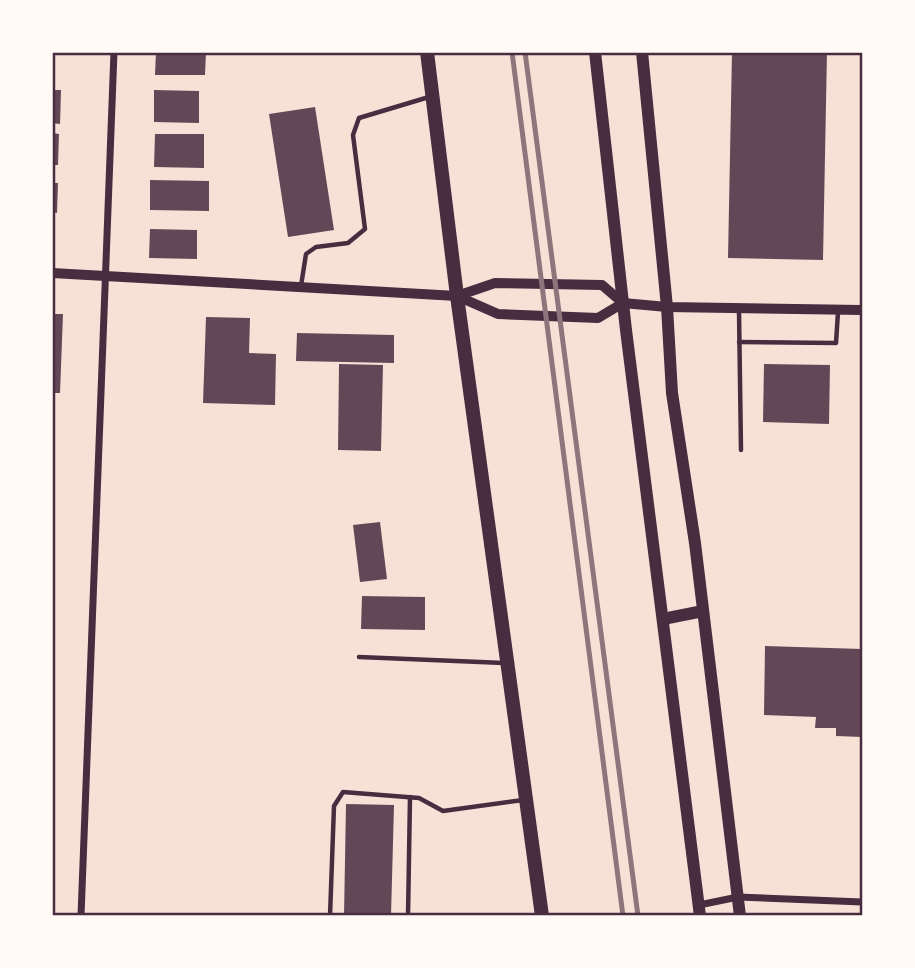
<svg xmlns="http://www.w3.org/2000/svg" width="915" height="968" font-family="'Varela Round',sans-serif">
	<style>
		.building { fill: #644757 }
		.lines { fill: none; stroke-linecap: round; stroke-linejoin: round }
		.service { stroke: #4a2c40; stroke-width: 4.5 }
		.minor { stroke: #4a2c40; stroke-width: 7 }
		.tertiary { stroke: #4a2c40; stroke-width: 10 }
		.secondary { stroke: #4a2c40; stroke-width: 12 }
		.primary { stroke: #4a2c40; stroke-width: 14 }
		.rail { stroke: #8f747c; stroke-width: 5 }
		.neatline { fill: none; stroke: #4a2c40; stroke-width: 2.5 }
	</style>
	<rect width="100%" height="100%" fill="#f7e1d7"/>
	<!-- building -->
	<g class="building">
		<polygon points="156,52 206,52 205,75 155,75"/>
		<polygon points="732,52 827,52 823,260 728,258"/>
		<polygon points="52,90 61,90 60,124 52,123"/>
		<polygon points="154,90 199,91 199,123 154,122"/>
		<polygon points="315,107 334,230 288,237 269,114"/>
		<polygon points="52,133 59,134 58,165 52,165"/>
		<polygon points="155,134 204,134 204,168 154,167"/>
		<polygon points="150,180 209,181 209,211 150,210"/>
		<polygon points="52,183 58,183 57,213 52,212"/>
		<polygon points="150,229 197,230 197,259 149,258"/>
		<polygon points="52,314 63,314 60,393 52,393"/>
		<polygon points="206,317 250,318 249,353 276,354 275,405 203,403"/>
		<polygon points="297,333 394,335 394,363 296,361"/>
		<polygon points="339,364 383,365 381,451 338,450"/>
		<polygon points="764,364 830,365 829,424 763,422"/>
		<polygon points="380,522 387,579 360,582 353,525"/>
		<polygon points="362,596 425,597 425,630 361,629"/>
		<polygon points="765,646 862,649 862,737 836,736 836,728 815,728 816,717 764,715"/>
		<polygon points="346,804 394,805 391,916 344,916"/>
	</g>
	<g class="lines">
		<!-- service -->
		<g class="service">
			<polyline points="301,286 306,254 316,247 348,243 365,229 353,135 359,118 429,97"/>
			<polyline points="739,311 741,450"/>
			<polyline points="739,342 836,343 838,312"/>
			<polyline points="359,657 504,663"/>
			<polyline points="330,916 334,806 343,792 419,798 443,811 523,800"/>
			<polyline points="408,916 410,797"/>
		</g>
		<!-- minor -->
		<g class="minor">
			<polyline points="699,905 738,897 862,902"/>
			<polyline points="81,916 114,52"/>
		</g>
		<!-- tertiary -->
		<g class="tertiary">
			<polyline points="52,273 457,296 498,314 598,318 623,303 667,307 862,310"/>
			<polyline points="457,296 495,283 602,285 623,303"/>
		</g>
		<!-- secondary -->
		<g class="secondary">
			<polyline points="595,52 626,330 700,916"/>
			<polyline points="642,52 667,307 672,393 695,543 740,916"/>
			<polyline points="663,619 703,611"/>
		</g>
		<!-- primary -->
		<polyline class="primary" points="427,52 457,296 542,916"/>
		<!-- rail -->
		<g class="rail">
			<polyline points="512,52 623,916"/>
			<polyline points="525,52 638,916"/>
		</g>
	</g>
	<!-- border -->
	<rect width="915" height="968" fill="none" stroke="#fffaf5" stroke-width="108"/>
	<rect x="54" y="54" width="807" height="860" class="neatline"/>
</svg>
